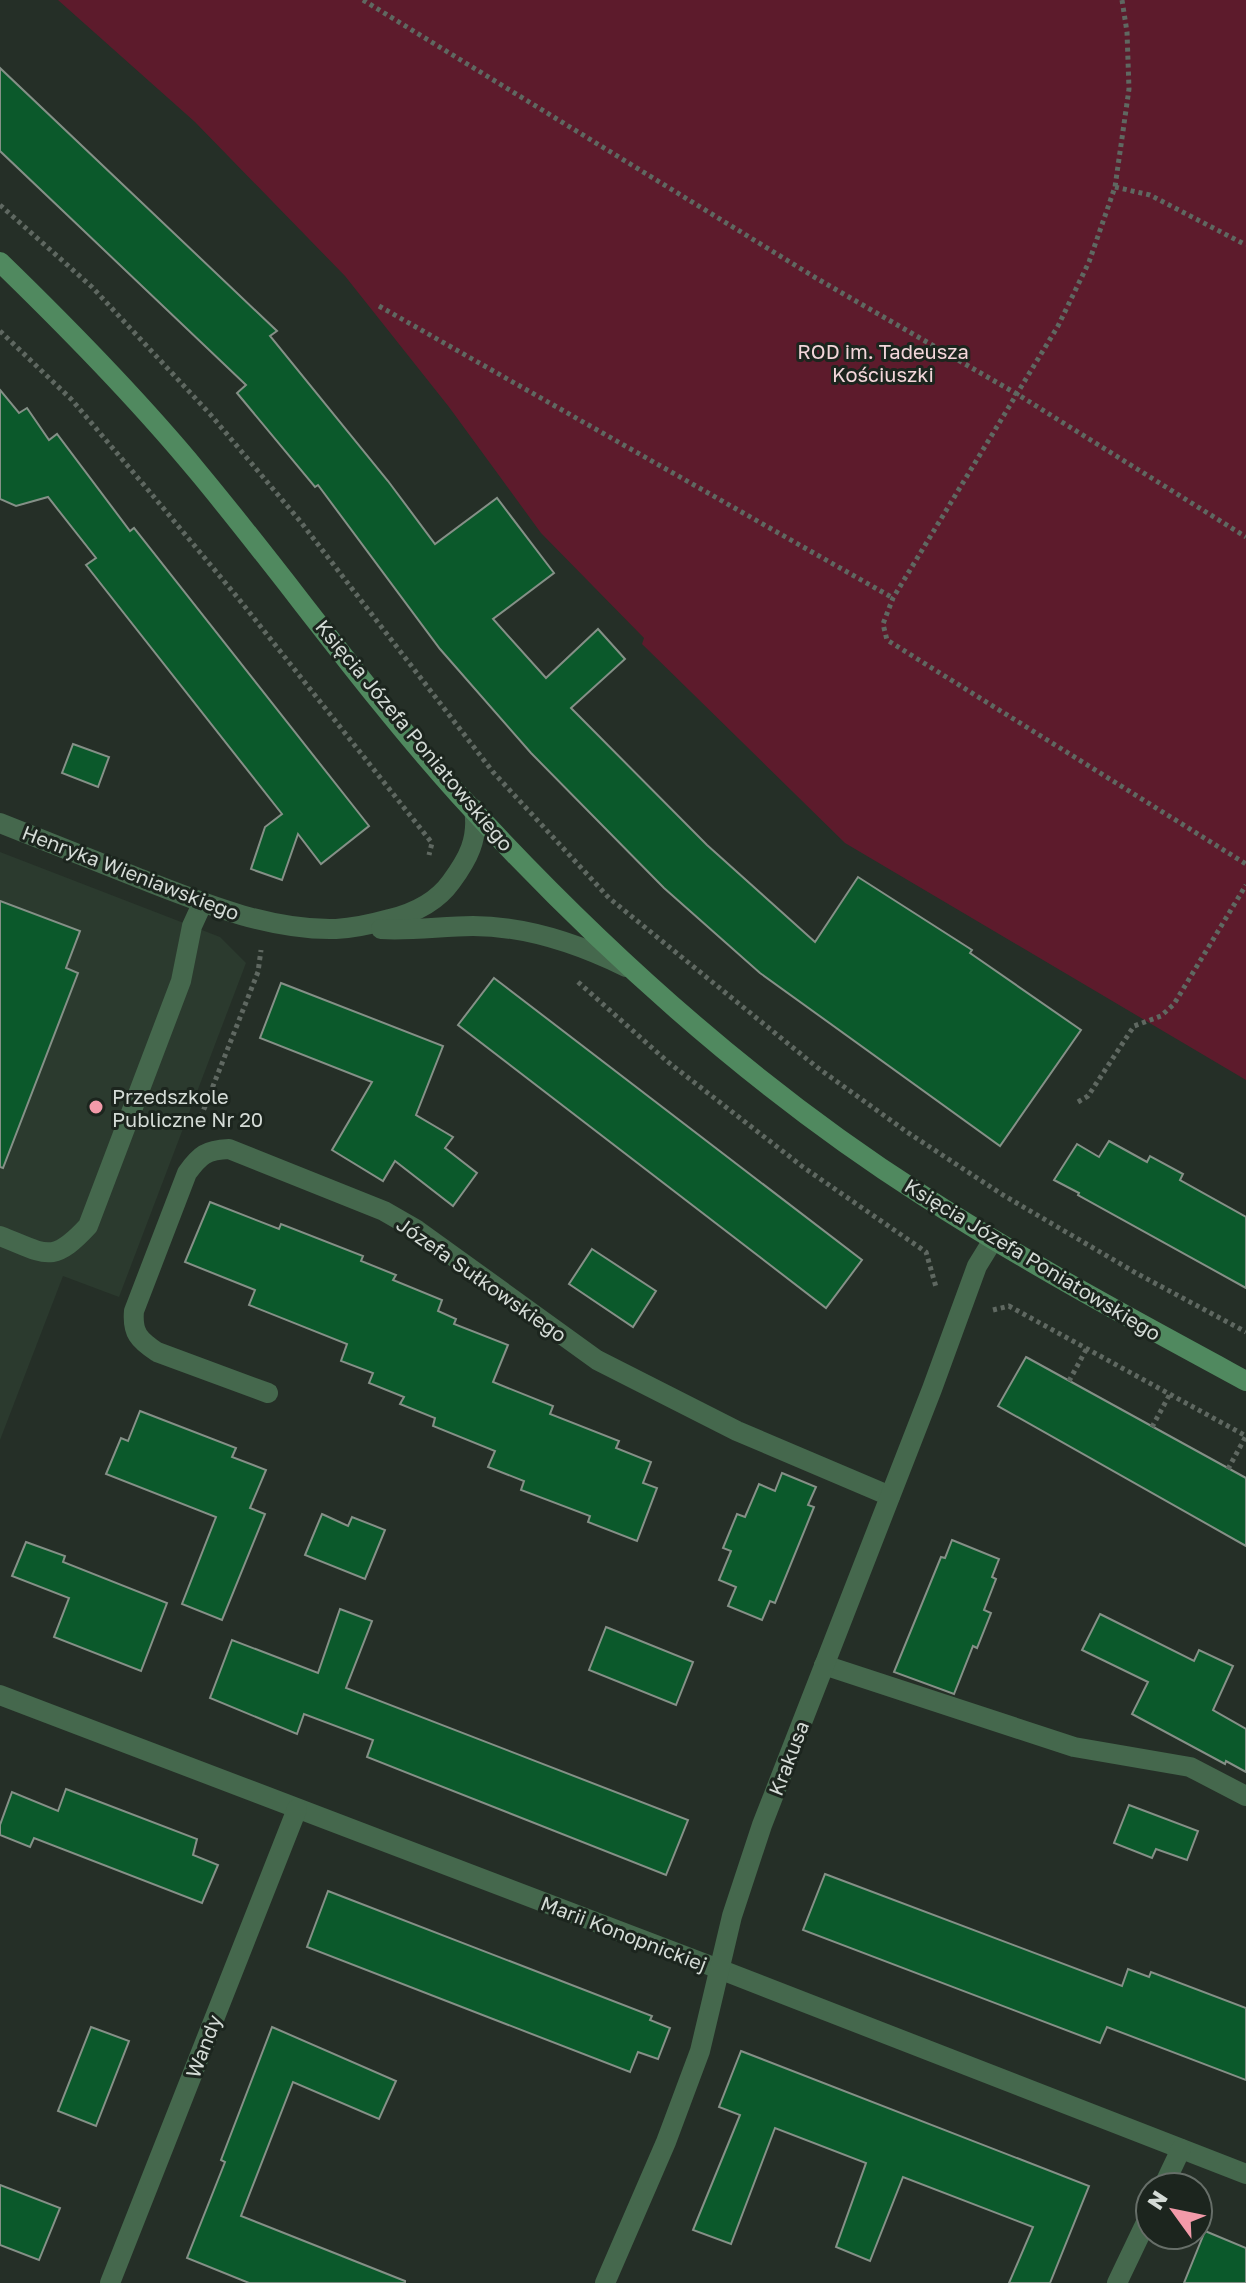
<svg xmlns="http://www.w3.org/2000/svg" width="1246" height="2283" font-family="'Golos Text',sans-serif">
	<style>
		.built { fill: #2b3a2e }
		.green { fill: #5d1b2c }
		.building { fill: #0b592b; stroke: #859087; stroke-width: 2 }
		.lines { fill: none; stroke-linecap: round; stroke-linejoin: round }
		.path { stroke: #5f6861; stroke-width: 5; stroke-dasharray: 4 4; stroke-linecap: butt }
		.lane { stroke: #45684d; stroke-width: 20 }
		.street { stroke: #45684d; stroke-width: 20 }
		.secondary { stroke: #50895f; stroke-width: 20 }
		.poi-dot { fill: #f39aa9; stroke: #1c251e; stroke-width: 3 }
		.labels { text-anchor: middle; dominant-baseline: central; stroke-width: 6; stroke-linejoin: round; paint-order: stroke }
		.park-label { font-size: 20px; fill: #f3d6da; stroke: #1c251e }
		.street-label { font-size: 20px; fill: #d4dbd6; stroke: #1c251e }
		.poi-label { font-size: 20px; fill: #d4dbd6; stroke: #1c251e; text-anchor: start }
	</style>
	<rect width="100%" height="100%" fill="#252f27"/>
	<!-- built -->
	<polygon class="built" points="0,852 220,937 246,963 119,1297 63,1276 0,1440"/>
	<!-- green -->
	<polygon class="green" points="58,0 1246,0 1246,1080 845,843 642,644 644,638 541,533 449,407 345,276 195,122"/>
	<!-- building -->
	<g class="building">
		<polygon points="0,68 277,331 270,336 388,481 435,544 497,498 554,573 493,619 546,678 598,629 625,659 571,708 707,845 815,942 858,877 972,950 970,953 1081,1030 1000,1146 760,973 664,888 531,753 440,649 318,485 315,487 237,393 246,385 0,151"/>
		<polygon points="0,390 19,413 27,408 49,440 57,434 130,531 134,528 369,826 321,864 298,834 282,880 251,869 265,827 282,814 86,565 96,558 48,497 16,506 0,499"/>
		<polygon points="73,744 109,757 98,787 62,773"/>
		<polygon points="0,901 80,931 66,968 78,973 3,1168 0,1167"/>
		<polygon points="494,978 862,1260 826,1308 458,1025"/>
		<polygon points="281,983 443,1046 416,1115 453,1137 445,1148 477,1173 453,1206 395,1161 383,1181 332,1150 372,1082 260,1038"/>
		<polygon points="1109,1141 1147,1162 1150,1156 1183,1174 1180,1180 1246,1217 1246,1288 1078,1195 1079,1193 1054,1180 1077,1144 1099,1157"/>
		<polygon points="210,1202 279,1229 281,1224 363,1256 361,1261 396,1275 393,1280 442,1300 438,1311 456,1319 454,1324 508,1345 493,1382 553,1406 550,1414 619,1441 616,1448 651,1462 643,1483 657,1488 637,1541 588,1522 590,1516 521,1490 524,1481 488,1467 495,1451 433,1426 435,1418 400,1404 404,1397 369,1383 373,1373 341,1361 347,1344 249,1305 255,1290 185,1262"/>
		<polygon points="592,1249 656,1291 633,1327 569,1284"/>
		<polygon points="1026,1357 1246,1478 1246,1546 998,1406"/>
		<polygon points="140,1411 236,1448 232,1457 266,1470 250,1508 265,1514 222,1620 182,1604 216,1517 106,1474 121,1438 128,1441"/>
		<polygon points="782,1473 816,1487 808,1505 814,1507 775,1603 770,1601 762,1620 728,1606 736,1587 719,1580 731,1551 723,1548 737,1514 745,1517 759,1484 775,1491"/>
		<polygon points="322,1514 348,1526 352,1517 385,1530 365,1579 305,1555"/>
		<polygon points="952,1540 999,1559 992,1577 996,1579 984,1610 991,1613 977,1648 973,1646 954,1694 894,1672 941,1557 945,1558"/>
		<polygon points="26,1542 65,1556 63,1562 167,1603 141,1671 54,1637 69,1598 12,1576"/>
		<polygon points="340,1609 372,1621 346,1688 688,1820 666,1875 367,1757 373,1740 304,1714 297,1734 210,1698 232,1640 318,1673"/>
		<polygon points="1100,1614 1194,1661 1199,1650 1233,1666 1213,1710 1246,1729 1246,1772 1226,1761 1225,1764 1132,1714 1148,1682 1082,1650"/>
		<polygon points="606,1627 693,1662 676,1705 589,1670"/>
		<polygon points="66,1789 197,1839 193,1855 218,1865 202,1903 34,1838 30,1847 0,1835 0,1825 12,1792 58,1811"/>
		<polygon points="1129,1805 1198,1831 1187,1860 1156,1849 1152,1858 1114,1843"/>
		<polygon points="825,1874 1122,1986 1128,1969 1149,1977 1151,1972 1246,2008 1246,2080 1107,2027 1100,2043 803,1930"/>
		<polygon points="328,1891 652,2016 650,2020 670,2028 658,2059 638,2052 630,2072 307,1947"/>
		<polygon points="91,2027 129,2041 96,2126 58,2111"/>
		<polygon points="272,2027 396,2081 379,2119 293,2082 241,2216 405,2281 405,2283 249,2283 187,2258 225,2162 221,2160"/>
		<polygon points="741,2051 1089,2186 1050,2283 1009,2283 1033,2227 903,2177 870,2261 836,2247 866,2163 775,2128 731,2244 693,2230 740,2115 719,2107"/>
		<polygon points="0,2185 60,2208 39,2260 0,2245"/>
		<polygon points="1205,2231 1246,2248 1246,2283 1184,2283"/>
	</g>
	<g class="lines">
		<!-- path -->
		<g class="path">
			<polyline points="363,0 816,278 1017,394 1246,537"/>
			<polyline points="1122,0 1127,32 1129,89 1115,187 1089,262 1058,326 893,598 883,624 887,640 1246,864"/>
			<polyline points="1115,187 1150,195 1246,245"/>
			<polyline points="0,205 92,287 210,414 300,521 493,772 609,898 818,1068 907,1132 1003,1195 1136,1273 1246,1332"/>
			<polyline points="379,306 893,598"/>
			<polyline points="0,331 72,400 149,491 238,598 432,843 429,855"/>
			<polyline points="578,982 668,1062 803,1167 926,1252 936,1287"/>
			<polyline points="1078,1102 1088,1096 1134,1026 1161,1016 1174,1004 1246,885"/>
			<polyline points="200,1125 200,1119 258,972 261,950"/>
			<polyline points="993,1310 1009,1306 1246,1436"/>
			<polyline points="1069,1381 1087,1348"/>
			<polyline points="1152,1427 1170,1394"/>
			<polyline points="1228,1469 1246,1436"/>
		</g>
		<!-- lane -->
		<g class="lane">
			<path d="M0 1236C46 1254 52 1265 88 1226L181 981 192 926 203 902"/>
			<polyline points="824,1665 1074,1747 1190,1767 1246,1796"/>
		</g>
		<!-- street -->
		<g class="street">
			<path d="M0 823C45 841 91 859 136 877 198 901 268 931 336 929 354 928 372 924 390 919 414 913 436 903 451 882 468 859 479 839 474 809"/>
			<path d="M381 929C412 931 443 926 473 926 526 926 579 944 626 967"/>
			<path d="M268 1393 157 1352C139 1340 132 1333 134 1311L187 1173C200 1155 206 1150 229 1149L384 1211 417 1230 597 1360 737 1431 890 1496"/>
			<polyline points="0,1695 719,1969 1246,2174"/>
			<polyline points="1163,2187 1181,2149"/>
			<polyline points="110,2283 297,1809"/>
			<polyline points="605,2283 666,2142 700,2051 732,1916 762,1825 932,1389 977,1266 993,1240"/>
			<polyline points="1117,2283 1150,2214"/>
		</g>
		<!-- secondary -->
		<path class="secondary" d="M0 262C69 329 137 398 198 472 287 579 367 693 460 796 597 946 750 1085 922 1195 1027 1263 1137 1322 1246 1381"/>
	</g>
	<!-- markers -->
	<circle class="poi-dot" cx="96" cy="1107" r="8"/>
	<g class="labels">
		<!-- park labels -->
		<g class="park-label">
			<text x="883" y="351">ROD im. Tadeusza<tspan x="883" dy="23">Kościuszki</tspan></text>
		</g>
		<!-- street labels -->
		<g class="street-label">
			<text transform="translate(415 735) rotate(50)">Księcia Józefa Poniatowskiego</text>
			<text transform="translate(131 872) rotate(21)">Henryka Wieniawskiego</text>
			<text transform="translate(1033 1259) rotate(31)">Księcia Józefa Poniatowskiego</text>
			<text transform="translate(482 1279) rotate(35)">Józefa Sułkowskiego</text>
			<text transform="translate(788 1758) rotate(-69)">Krakusa</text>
			<text transform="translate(624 1933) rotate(21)">Marii Konopnickiej</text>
			<text transform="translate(203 2046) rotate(-69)">Wandy</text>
		</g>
		<!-- poi labels -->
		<g class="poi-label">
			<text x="112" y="1096">Przedszkole<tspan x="112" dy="23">Publiczne Nr 20</tspan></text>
		</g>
	</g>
	<!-- north arrow -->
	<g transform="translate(1174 2211) rotate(303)"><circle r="38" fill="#1c251e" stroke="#666e68" stroke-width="2"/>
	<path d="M0-6L14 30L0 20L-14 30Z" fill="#f39aa9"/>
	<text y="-12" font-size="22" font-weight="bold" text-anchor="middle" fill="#d4dbd6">N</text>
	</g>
</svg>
